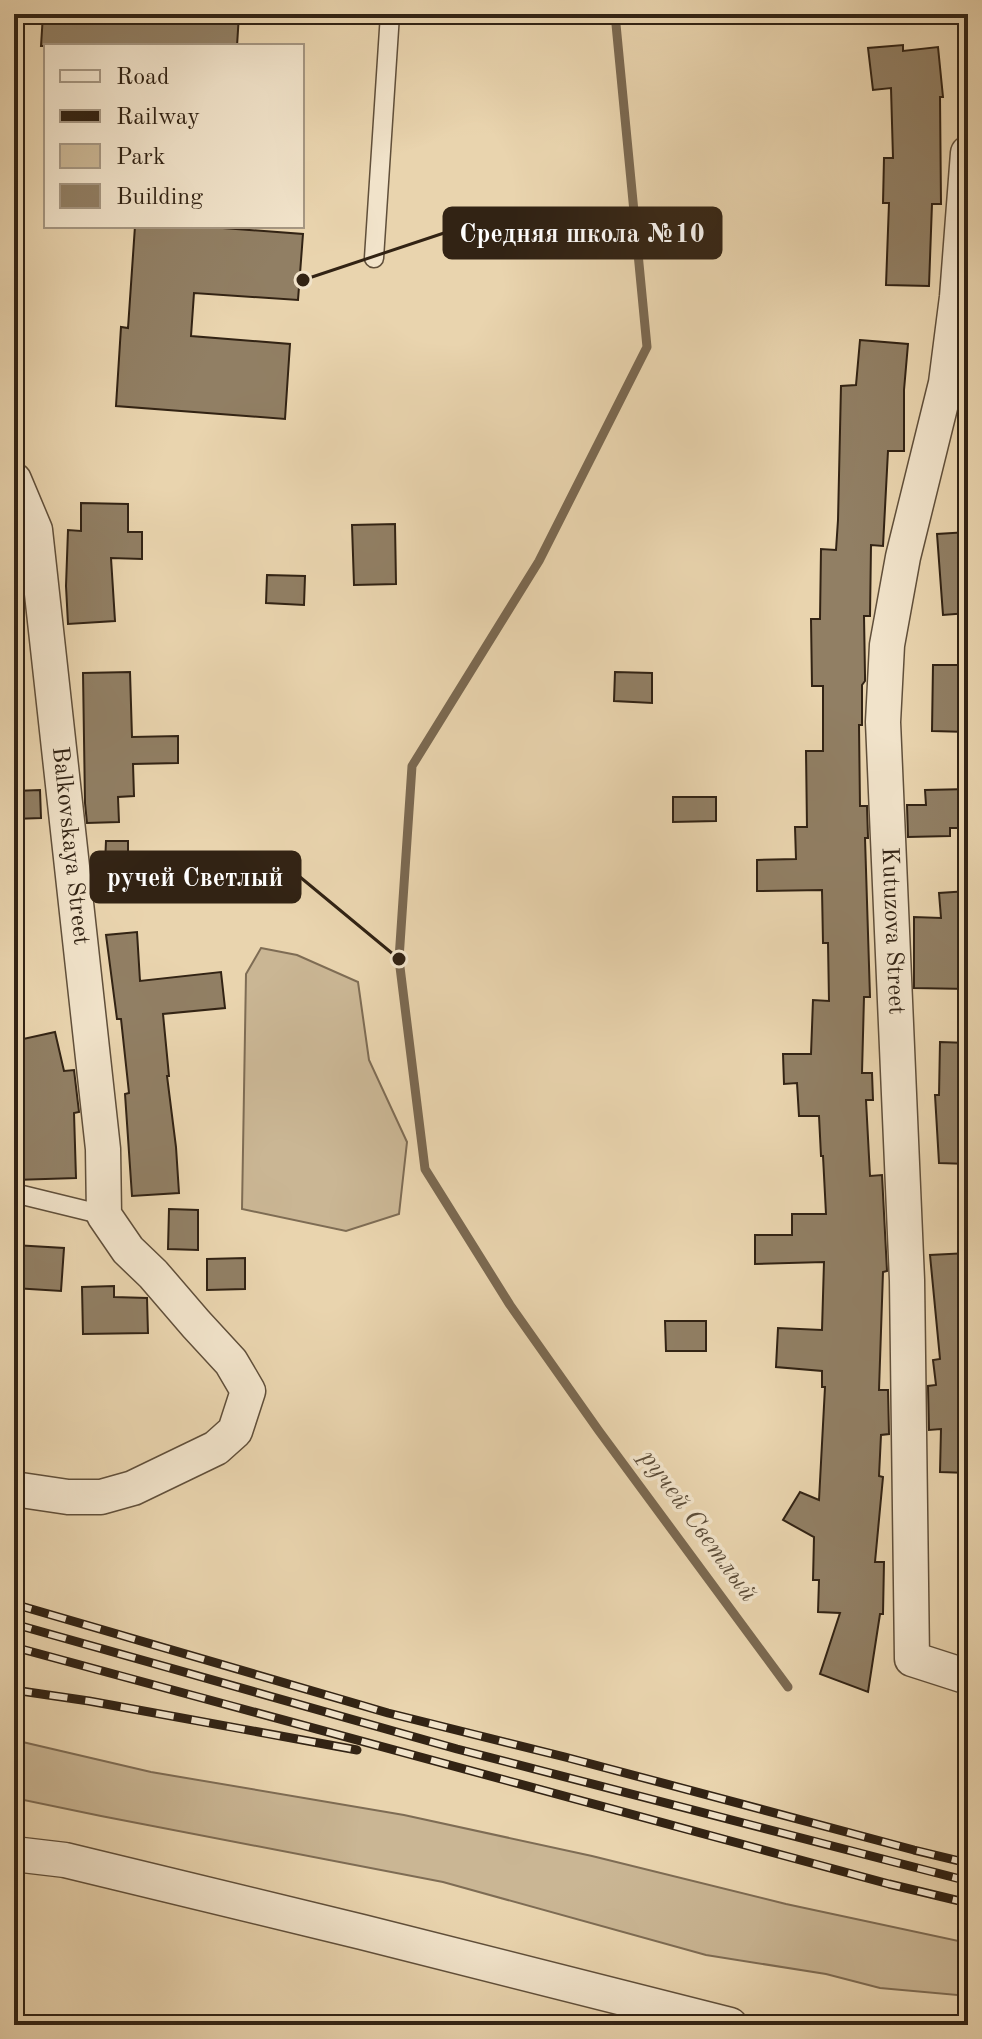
<svg xmlns="http://www.w3.org/2000/svg" width="982" height="2039" font-family="'Old Standard TT',serif">
	<style>
		.green { fill: #cab694; stroke: #7e6c54; stroke-width: 2 }
		.lines { fill: none; stroke-linecap: round; stroke-linejoin: round }
		.stream { stroke: #7b6951; stroke-width: 9 }
		.building { fill: #917f64; stroke: #322314; stroke-width: 2 }
		.service-casing { stroke: #604f3a; stroke-width: 21 }
		.minor-casing { stroke: #604f3a; stroke-width: 37 }
		.service { stroke: #f1e3ca; stroke-width: 18 }
		.minor { stroke: #f1e3ca; stroke-width: 34 }
		.rail-casing { stroke: #322314; stroke-width: 9 }
		.rail { stroke: #f1e3ca; stroke-width: 6; stroke-dasharray: 18; stroke-linecap: butt }
		.labels { text-anchor: middle; dominant-baseline: central; stroke-width: 7; stroke-linejoin: round; paint-order: stroke }
		.street-label { font-size: 24px; fill: #322314; stroke: #f1e3ca }
		.water-label { font-size: 26px; font-style: italic; fill: #5c4c38; stroke: #f1e3ca }
		.leader { fill: none; stroke: #322314; stroke-width: 3 }
		.callout-dot { fill: #322314; stroke: #f1e3ca; stroke-width: 3 }
		.callout { fill: #322314; stroke: #322314; stroke-width: 3 }
		.callout-label { font-size: 26px; text-anchor: middle; font-weight: bold; fill: #fff }
	</style>
	<rect width="100%" height="100%" fill="#e9d4ae"/>
	<filter id="stains"><feTurbulence type="fractalNoise" baseFrequency=".0025" numOctaves="4"/><feColorMatrix values="0 0 0 0 .2 0 0 0 0 .09 0 0 0 0 .02 0 0 0 .5 -.17"/></filter>
	<radialGradient id="worn" r=".72"><stop offset=".6" stop-color="#630" stop-opacity="0"/><stop offset="1" stop-color="#630" stop-opacity=".3"/></radialGradient>
	<!-- green -->
	<g class="green">
		<polygon points="261,948 297,955 358,982 369,1060 407,1142 399,1214 346,1231 242,1209 246,974"/>
		<polygon points="14,1740 151,1772 404,1815 592,1856 786,1904 968,1943 968,1996 880,1988 826,1974 706,1955 443,1882 101,1816 14,1798"/>
	</g>
	<g class="lines">
		<!-- stream -->
		<polyline class="stream" points="615,14 647,347 539,561 412,766 399,959 425,1169 510,1305 599,1431 788,1687"/>
	</g>
	<!-- building -->
	<g class="building">
		<polygon points="43,14 239,14 237,46 41,46"/>
		<polygon points="903,45 903,51 938,47 943,97 940,97 941,204 932,204 929,286 886,285 889,203 883,203 884,158 893,158 891,88 873,90 868,48"/>
		<polygon points="135,226 196,226 303,234 298,300 194,293 191,336 290,344 285,419 116,406 121,327 128,328"/>
		<polygon points="860,340 908,344 904,390 904,451 888,451 883,546 871,545 870,616 864,616 865,675 865,681 862,685 862,725 859,725 860,806 867,806 868,838 865,838 870,997 864,997 862,1073 872,1073 873,1100 866,1100 870,1176 882,1175 887,1271 883,1272 879,1390 888,1390 889,1434 881,1435 879,1476 883,1477 875,1562 884,1562 883,1614 880,1614 868,1692 820,1674 840,1613 818,1612 819,1580 813,1580 814,1537 783,1520 800,1492 819,1500 825,1387 822,1387 822,1371 776,1367 778,1328 822,1330 824,1262 755,1264 755,1235 792,1235 792,1214 826,1214 823,1156 821,1156 819,1116 799,1116 797,1083 784,1084 783,1054 811,1054 813,1000 829,1001 828,943 823,943 822,890 757,891 757,860 796,859 795,827 807,827 806,751 823,751 823,686 812,686 811,619 820,619 821,549 836,550 838,520 841,386 856,385"/>
		<polygon points="81,503 128,504 128,532 142,532 142,559 111,558 115,621 68,624 66,586 68,530 81,531"/>
		<polygon points="395,524 396,584 354,585 352,525"/>
		<polygon points="968,532 968,613 943,615 937,534"/>
		<polygon points="267,575 305,576 304,605 266,603"/>
		<polygon points="933,665 968,665 968,732 932,731"/>
		<polygon points="130,672 132,737 178,736 178,763 133,764 134,796 118,797 119,822 87,823 85,803 83,673"/>
		<polygon points="615,672 652,673 652,703 614,701"/>
		<polygon points="968,789 968,828 950,828 950,836 908,837 907,805 926,805 925,790"/>
		<polygon points="40,790 41,818 14,819 14,791"/>
		<polygon points="673,797 716,797 716,821 673,822"/>
		<polygon points="106,841 128,841 128,856 151,856 150,890 104,888"/>
		<polygon points="968,891 968,989 914,988 914,917 941,918 939,893"/>
		<polygon points="137,932 140,981 221,972 225,1008 163,1014 169,1076 167,1076 176,1147 179,1193 132,1196 125,1094 129,1093 121,1019 117,1019 106,935"/>
		<polygon points="55,1032 64,1071 74,1070 79,1112 74,1113 76,1178 15,1180 14,1145 23,1144 14,1065 14,1041"/>
		<polygon points="940,1042 968,1043 968,1164 939,1163 935,1095 939,1095"/>
		<polygon points="169,1209 198,1210 198,1250 168,1249"/>
		<polygon points="14,1245 64,1248 61,1291 14,1288"/>
		<polygon points="968,1253 968,1381 961,1382 968,1450 968,1473 940,1472 941,1429 929,1430 928,1386 936,1385 933,1360 940,1359 930,1255"/>
		<polygon points="245,1258 245,1289 207,1290 207,1259"/>
		<polygon points="114,1286 114,1297 147,1298 148,1333 83,1334 82,1287"/>
		<polygon points="665,1321 706,1321 706,1351 666,1351"/>
	</g>
	<g class="lines">
		<defs>
			<g id="service">
				<polyline points="374,258 390,14"/>
				<polyline points="14,1193 104,1215"/>
			</g>
			<g id="minor">
				<path id="s1" d="M968 153 957 297 946 383 903 557 887 645 883 722 907 1280 912 1659 968 1677"/>
				<path id="s2" d="M14 480 35 530 103 1149 104 1215 128 1250 153 1274 196 1324 231 1362 248 1391 235 1431 216 1448 133 1488 101 1497H68L14 1489"/>
				<polyline points="14,1854 65,1860 362,1932 730,2025"/>
			</g>
		</defs>
		<!-- service casing -->
		<use href="#service" class="service-casing"/>
		<!-- minor casing -->
		<use href="#minor" class="minor-casing"/>
		<!-- service -->
		<use href="#service" class="service"/>
		<!-- minor -->
		<use href="#minor" class="minor"/>
		<defs>
			<g id="rail">
				<polyline points="14,1604 388,1713 565,1757 914,1850 968,1863"/>
				<polyline points="14,1624 457,1749 968,1881"/>
				<polyline points="14,1647 889,1884 968,1903"/>
				<polyline points="14,1690 89,1701 357,1750"/>
			</g>
		</defs>
		<!-- rail casing -->
		<use href="#rail" class="rail-casing"/>
		<!-- rail -->
		<use href="#rail" class="rail"/>
	</g>
	<g class="labels">
		<!-- street labels -->
		<g class="street-label">
			<text stroke="none"><textPath href="#s2" startOffset="372">Balkovskaya Street</textPath></text>
			<text stroke="none"><textPath href="#s1" startOffset="786">Kutuzova Street</textPath></text>
		</g>
		<!-- water labels -->
		<g class="water-label">
			<text transform="translate(698 1526) rotate(54)">ручей Светлый</text>
		</g>
	</g>
	<!-- callouts -->
	<path class="leader" d="M303 280L444 233M399 959L300 877"/>
	<g class="callout-dot">
		<circle cx="303" cy="280" r="8"/>
		<circle cx="399" cy="959" r="8"/>
	</g>
	<g class="callout">
		<rect x="444" y="208" width="277" height="50" rx="8"/>
		<rect x="91" y="852" width="209" height="50" rx="8"/>
	</g>
	<g class="callout-label">
		<text x="582" y="242">Средняя школа №10</text>
		<text x="195" y="886">ручей Светлый</text>
	</g>
	<!-- margin -->
	<rect width="982" height="2039" fill="none" stroke="#e9d4ae" stroke-width="48"/>
	<rect x="16" y="16" width="950" height="2007" fill="none" stroke="#322314" stroke-width="4"/>
	<rect x="24" y="24" width="934" height="1991" fill="none" stroke="#322314" stroke-width="2"/>
	<!-- legend -->
	<rect x="44" y="44" width="260" height="184" fill="#f1e3ca" stroke="#a59681" stroke-width="2"/>
	<rect x="60" y="70" width="40" height="12" fill="#f1e3ca" stroke="#a59681" stroke-width="2"/>
	<text x="116" y="84" font-size="24" fill="#322314">Road</text>
	<rect x="60" y="110" width="40" height="12" fill="#322314" stroke="#a59681" stroke-width="2"/>
	<text x="116" y="124" font-size="24" fill="#322314">Railway</text>
	<rect x="60" y="144" width="40" height="24" fill="#cab694" stroke="#a59681" stroke-width="2"/>
	<text x="116" y="164" font-size="24" fill="#322314">Park</text>
	<rect x="60" y="184" width="40" height="24" fill="#917f64" stroke="#a59681" stroke-width="2"/>
	<text x="116" y="204" font-size="24" fill="#322314">Building</text>
	<rect width="100%" height="100%" filter="url(#stains)"/>
	<rect width="100%" height="100%" fill="url(#worn)"/>
</svg>
